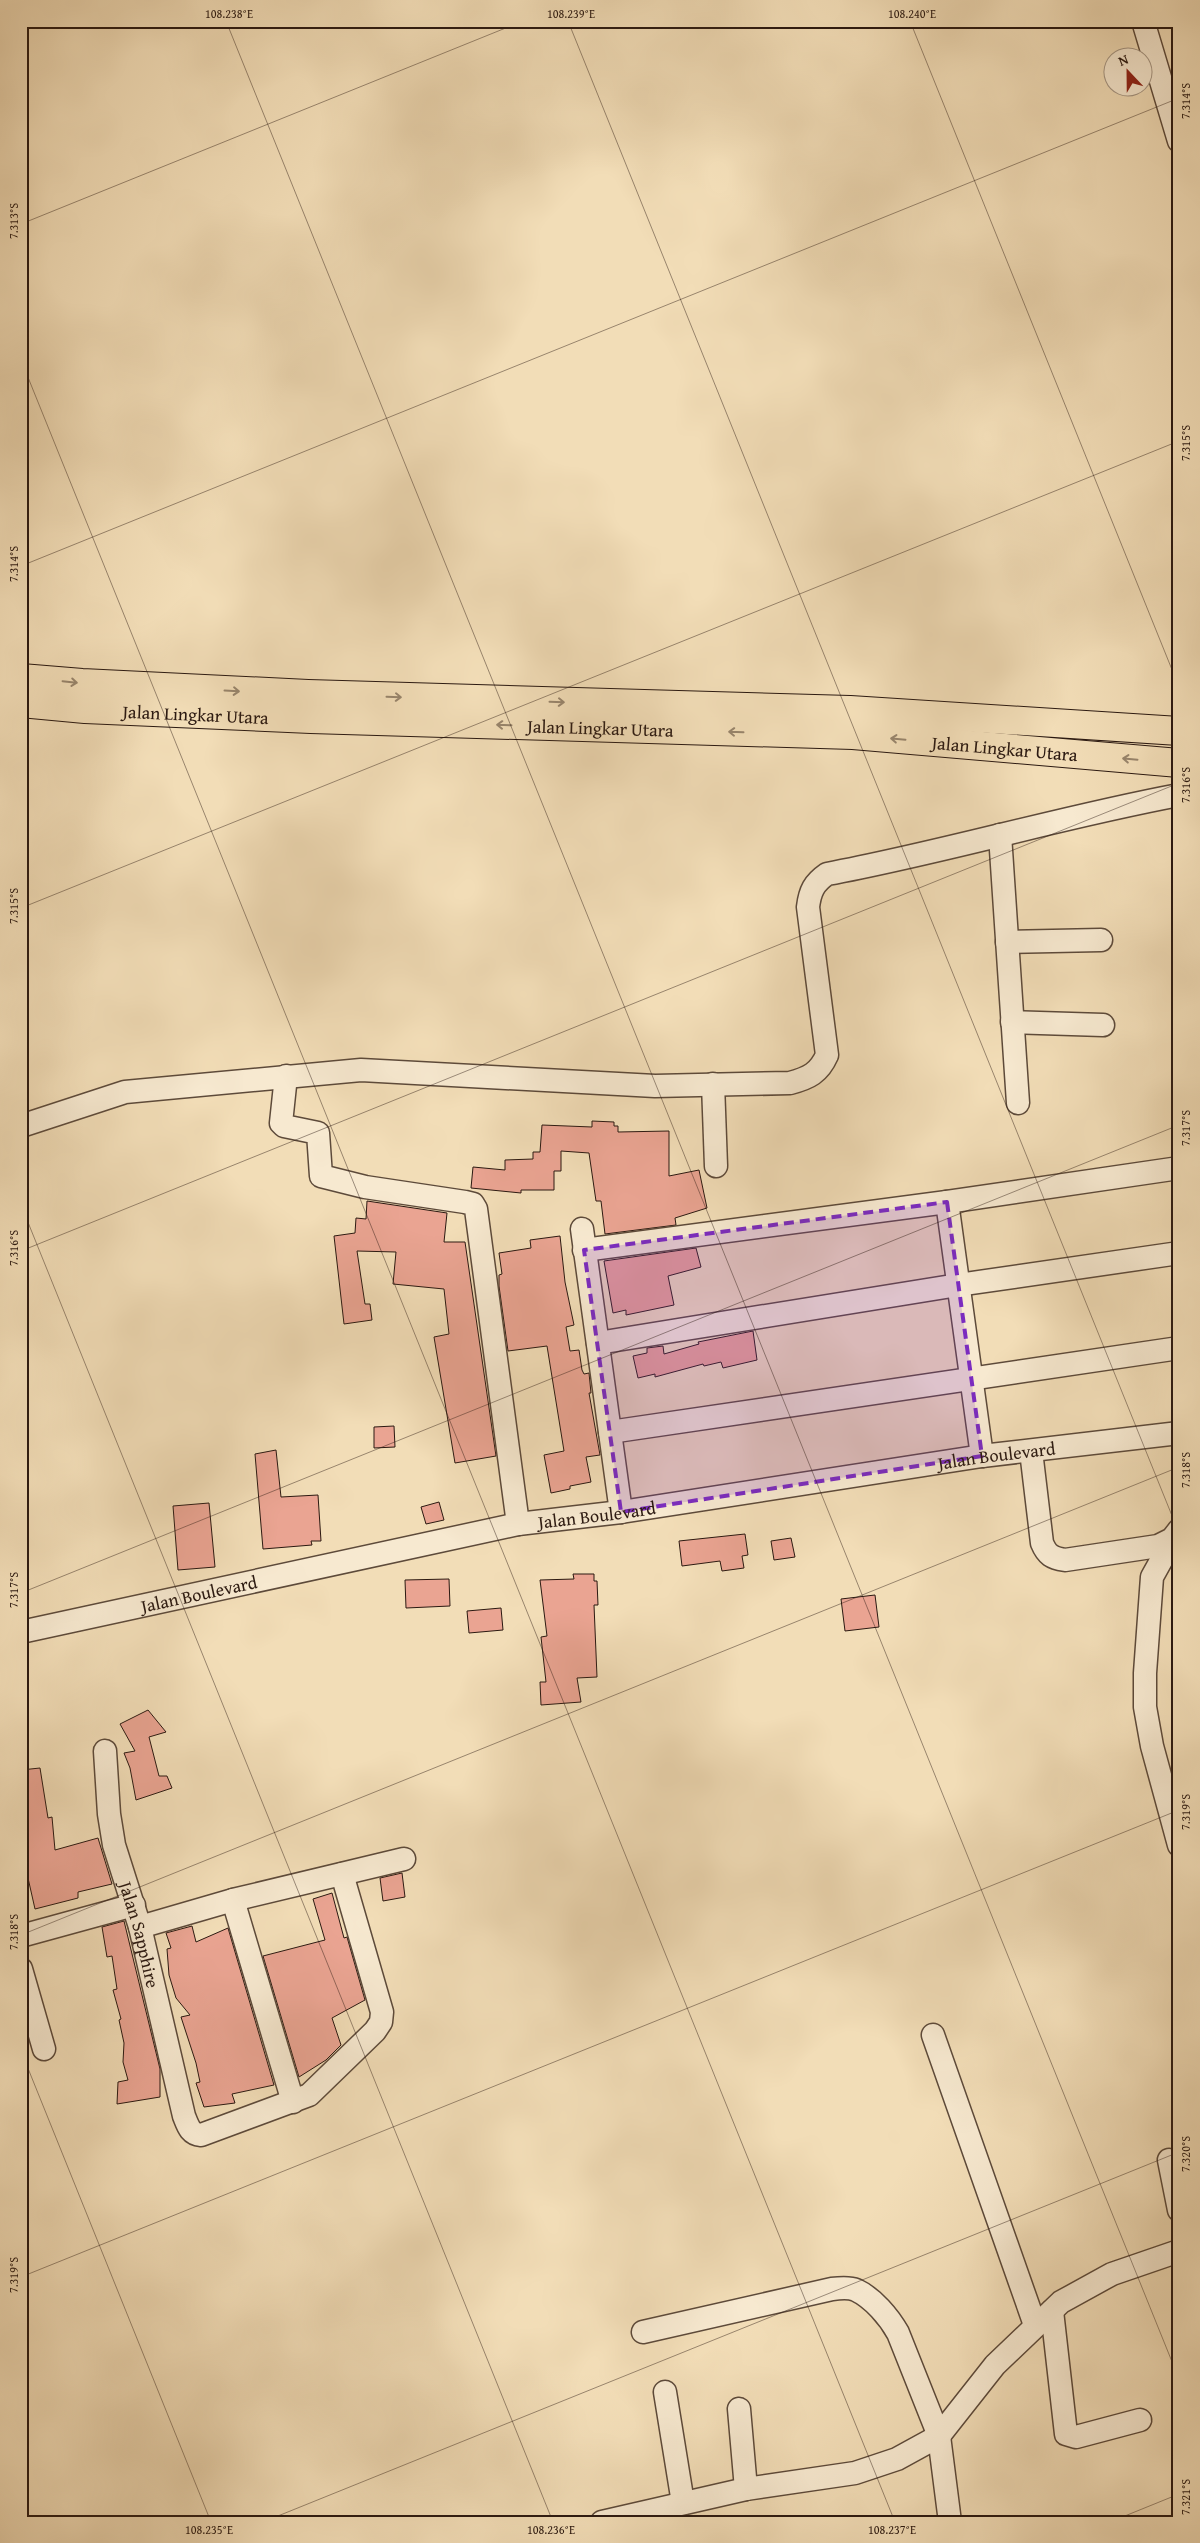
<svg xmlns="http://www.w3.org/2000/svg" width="1200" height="2543" font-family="'Gentium Book Plus',serif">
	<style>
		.building { fill: #eaa492; stroke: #2b1911 }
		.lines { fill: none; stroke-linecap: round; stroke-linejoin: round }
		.minor-casing { stroke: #5d4a3a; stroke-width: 25 }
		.major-casing { stroke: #2b1911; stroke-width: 30 }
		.minor { stroke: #f7e9d0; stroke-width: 22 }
		.major { stroke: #f2ddb7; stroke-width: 28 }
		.oneway { stroke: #98856c }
		.marked { fill: #7b2cbf; fill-opacity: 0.2; stroke: #7b2cbf; stroke-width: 4; stroke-dasharray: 10 6; stroke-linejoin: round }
		.ticks { fill: none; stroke: #2b1911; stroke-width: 1; stroke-opacity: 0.45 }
		.labels { text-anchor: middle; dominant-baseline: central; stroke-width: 4; stroke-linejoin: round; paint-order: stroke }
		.street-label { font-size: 18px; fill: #2b1911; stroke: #f7e9d0 }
		.neatline { fill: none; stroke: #2b1911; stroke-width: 2 }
		.ticks-label { font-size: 12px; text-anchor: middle; fill: #2b1911 }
	</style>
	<rect width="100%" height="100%" fill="#f2ddb7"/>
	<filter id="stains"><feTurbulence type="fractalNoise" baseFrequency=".004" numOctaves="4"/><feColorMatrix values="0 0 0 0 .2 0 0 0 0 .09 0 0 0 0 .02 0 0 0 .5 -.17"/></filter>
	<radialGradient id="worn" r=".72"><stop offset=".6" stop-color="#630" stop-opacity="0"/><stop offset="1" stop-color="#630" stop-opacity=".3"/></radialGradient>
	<!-- building -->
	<g class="building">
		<polygon points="592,1121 614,1122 614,1126 618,1126 618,1132 669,1131 669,1176 699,1170 707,1208 675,1218 676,1225 605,1234 601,1201 596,1201 589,1153 561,1151 561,1171 554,1171 554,1190 521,1190 521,1193 471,1188 473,1167 505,1170 505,1160 533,1159 533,1152 540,1152 542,1125 592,1127"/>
		<polygon points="367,1201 447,1213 444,1242 465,1242 496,1456 455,1463 434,1337 449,1334 444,1289 393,1284 396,1252 357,1251 365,1304 370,1304 372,1320 344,1324 334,1236 355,1233 356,1218 366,1219"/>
		<polygon points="560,1236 565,1282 574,1325 566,1327 570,1351 579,1350 582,1370 584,1374 589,1373 591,1393 589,1393 600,1455 586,1457 591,1482 570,1486 570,1489 551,1493 544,1455 564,1451 547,1346 508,1351 499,1286 499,1275 502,1274 499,1253 531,1248 530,1240"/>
		<polygon points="696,1248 701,1267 668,1276 674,1305 626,1315 626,1310 613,1313 604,1261"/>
		<polygon points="753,1331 757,1360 723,1368 721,1362 704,1366 703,1364 655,1377 655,1374 638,1378 633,1356 647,1353 647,1348 663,1346 664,1354 699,1344 698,1342"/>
		<polygon points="394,1426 395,1447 374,1448 374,1427"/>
		<polygon points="276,1450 281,1497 318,1495 321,1541 311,1541 312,1545 263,1549 255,1454"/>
		<polygon points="439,1502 444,1520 426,1524 421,1507"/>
		<polygon points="209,1503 215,1567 178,1570 173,1506"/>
		<polygon points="745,1534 748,1555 742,1556 744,1568 722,1571 720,1561 682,1566 679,1541"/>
		<polygon points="791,1538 795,1557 774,1560 771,1541"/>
		<polygon points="573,1574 594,1574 594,1581 597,1581 598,1605 594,1605 597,1677 577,1678 581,1702 541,1705 540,1682 546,1682 541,1637 547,1636 540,1580 574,1579"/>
		<polygon points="449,1579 450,1606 406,1608 405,1580"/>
		<polygon points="875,1595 879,1627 845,1631 841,1599"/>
		<polygon points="501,1608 503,1630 469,1633 467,1611"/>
		<polygon points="148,1710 166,1732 149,1737 159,1776 167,1776 172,1788 136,1800 130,1768 124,1753 135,1751 120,1724"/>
		<polygon points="40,1768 48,1818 52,1817 55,1850 98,1838 112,1884 78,1892 78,1898 35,1909 21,1847 21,1770"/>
		<polygon points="402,1873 405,1897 383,1901 380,1878"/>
		<polygon points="332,1893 344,1938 347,1937 365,2000 332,2018 341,2045 326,2060 299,2077 263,1956 325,1940 313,1899"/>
		<polygon points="124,1921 160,2069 160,2097 117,2104 118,2082 128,2080 123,2062 124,2043 119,2020 121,2019 113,1990 117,1989 112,1956 107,1957 102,1927"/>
		<polygon points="192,1926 196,1942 228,1928 274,2085 232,2094 235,2103 204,2107 196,2083 200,2082 196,2063 181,2017 190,2015 176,1998 169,1975 167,1949 171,1948 166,1933"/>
	</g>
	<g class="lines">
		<defs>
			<g id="minor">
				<polyline points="1143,21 1179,141"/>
				<polyline points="1000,835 1018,1103"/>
				<polyline points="1007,942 1101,940"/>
				<polyline points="1012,1022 1103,1025"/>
				<polyline points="286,1076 281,1123 284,1126 318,1133 321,1176 365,1187 465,1202 473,1204 476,1209 518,1524"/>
				<polyline points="713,1084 716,1166"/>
				<path d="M21 1126 125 1092 361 1070 655 1086 790 1083C809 1078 819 1073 827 1055L808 907C810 891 814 883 827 874 945 852 1061 817 1179 795"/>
				<polyline points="947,1202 982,1456"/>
				<polyline points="582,1229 621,1512"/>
				<polyline points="584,1250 947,1202 1179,1168"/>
				<polyline points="598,1343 958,1285 1179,1253"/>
				<polyline points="610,1432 1179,1348"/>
				<path d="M1031 1451 1042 1543C1047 1555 1052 1558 1065 1560L1158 1546 1172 1539 1179 1530"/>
				<polyline points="1166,1543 1167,1550 1152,1577 1145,1673 1145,1707 1152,1746 1179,1845"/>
				<path id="s1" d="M21 1632 518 1524 621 1512 982 1456 1179 1433"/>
				<path id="s2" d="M105 1751 109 1814 114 1845 140 1927 184 2116C188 2126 190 2134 201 2135L309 2095 375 2031 381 2022 382 2012 342 1874"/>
				<polyline points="233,1900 293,2102"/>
				<polyline points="140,1927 233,1900 404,1859"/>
				<polyline points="21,1936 134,1905"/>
				<polyline points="21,1969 44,2049"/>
				<polyline points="933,2035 1035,2325"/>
				<polyline points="1169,2160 1179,2210"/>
				<polyline points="1052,2311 1066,2434 1076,2437 1140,2420"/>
				<path d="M643 2332 832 2289C840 2288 849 2287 856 2290 873 2298 889 2317 898 2333L939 2436 950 2522"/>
				<polyline points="665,2392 683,2503"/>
				<polyline points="739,2409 746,2489"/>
				<polyline points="602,2522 746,2489 855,2473 897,2459 939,2436 995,2365 1061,2302 1112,2274 1179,2251"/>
			</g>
			<g id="major">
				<polyline points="21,678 82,683 308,694 850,710 1179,731"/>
				<path id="s3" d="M21 703 85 709 311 719 853 735 1179 763"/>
			</g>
		</defs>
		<!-- minor casing -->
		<use href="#minor" class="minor-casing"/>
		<!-- major casing -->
		<use href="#major" class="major-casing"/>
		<!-- minor -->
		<use href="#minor" class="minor"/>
		<!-- major -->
		<use href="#major" class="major"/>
	</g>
	<!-- one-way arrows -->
	<defs><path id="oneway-shaft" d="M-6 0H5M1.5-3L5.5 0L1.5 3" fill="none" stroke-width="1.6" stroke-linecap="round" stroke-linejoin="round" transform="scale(1.25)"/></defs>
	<g class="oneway">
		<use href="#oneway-shaft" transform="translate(70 682) rotate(6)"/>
		<use href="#oneway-shaft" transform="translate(232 691) rotate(3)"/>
		<use href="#oneway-shaft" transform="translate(394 697) rotate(2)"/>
		<use href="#oneway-shaft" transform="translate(557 702) rotate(2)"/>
		<use href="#oneway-shaft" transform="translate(504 725) rotate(-178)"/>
		<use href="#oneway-shaft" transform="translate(736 732) rotate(-178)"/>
		<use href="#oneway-shaft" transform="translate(898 739) rotate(-175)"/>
		<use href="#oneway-shaft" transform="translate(1130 759) rotate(-175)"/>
	</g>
	<!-- marked area -->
	<path class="marked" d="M947 1202 982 1456 621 1512 584 1250Z"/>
	<!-- ticks -->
	<path class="ticks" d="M226 21 1179 2379M568 21 1179 1533M910 21 1179 687M21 224 523 21M21 360 895 2522M21 566 1179 98M21 908 1179 441M21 1205 553 2522M21 1251 1179 783M21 1593 1179 1125M21 1935 1179 1467M21 2051 211 2522M21 2277 1179 1810M263 2522 1179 2152M1110 2522 1179 2494"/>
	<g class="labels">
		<!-- street labels -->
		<g class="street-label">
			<text stroke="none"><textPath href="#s3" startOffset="175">Jalan Lingkar Utara</textPath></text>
			<text stroke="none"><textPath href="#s3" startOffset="580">Jalan Lingkar Utara</textPath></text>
			<text stroke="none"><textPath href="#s3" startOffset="985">Jalan Lingkar Utara</textPath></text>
			<text stroke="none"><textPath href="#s1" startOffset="992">Jalan Boulevard</textPath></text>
			<text stroke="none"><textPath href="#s1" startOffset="588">Jalan Boulevard</textPath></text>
			<text stroke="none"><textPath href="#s1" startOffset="182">Jalan Boulevard</textPath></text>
			<text stroke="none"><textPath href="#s2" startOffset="188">Jalan Sapphire</textPath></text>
		</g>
	</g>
	<!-- margin -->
	<rect width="1200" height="2543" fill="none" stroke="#f2ddb7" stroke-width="55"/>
	<!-- north arrow -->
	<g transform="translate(1128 72) rotate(338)"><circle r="24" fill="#f7e9d0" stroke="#a59684"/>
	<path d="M0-4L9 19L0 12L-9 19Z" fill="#8f2418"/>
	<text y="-8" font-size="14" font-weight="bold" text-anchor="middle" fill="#2b1911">N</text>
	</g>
	<rect x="28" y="28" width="1144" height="2488" class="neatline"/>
	<g class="ticks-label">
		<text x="229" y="18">108.238°E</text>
		<text x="571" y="18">108.239°E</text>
		<text x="912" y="18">108.240°E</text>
		<text transform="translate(1186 101) rotate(-90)" y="4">7.314°S</text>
		<text transform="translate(14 221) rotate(-90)" y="4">7.313°S</text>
		<text transform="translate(1186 443) rotate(-90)" y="4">7.315°S</text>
		<text transform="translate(14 564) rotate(-90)" y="4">7.314°S</text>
		<text transform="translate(1186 785) rotate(-90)" y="4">7.316°S</text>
		<text transform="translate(14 906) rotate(-90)" y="4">7.315°S</text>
		<text transform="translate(1186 1128) rotate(-90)" y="4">7.317°S</text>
		<text transform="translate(14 1248) rotate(-90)" y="4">7.316°S</text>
		<text transform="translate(1186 1470) rotate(-90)" y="4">7.318°S</text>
		<text transform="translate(14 1590) rotate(-90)" y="4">7.317°S</text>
		<text transform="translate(1186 1812) rotate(-90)" y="4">7.319°S</text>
		<text transform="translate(14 1932) rotate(-90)" y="4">7.318°S</text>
		<text transform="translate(1186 2154) rotate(-90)" y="4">7.320°S</text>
		<text transform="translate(14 2275) rotate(-90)" y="4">7.319°S</text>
		<text transform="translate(1186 2497) rotate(-90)" y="4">7.321°S</text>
		<text x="209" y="2534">108.235°E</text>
		<text x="551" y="2534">108.236°E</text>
		<text x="892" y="2534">108.237°E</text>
	</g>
	<rect width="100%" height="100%" filter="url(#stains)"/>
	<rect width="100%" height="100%" fill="url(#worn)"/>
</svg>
